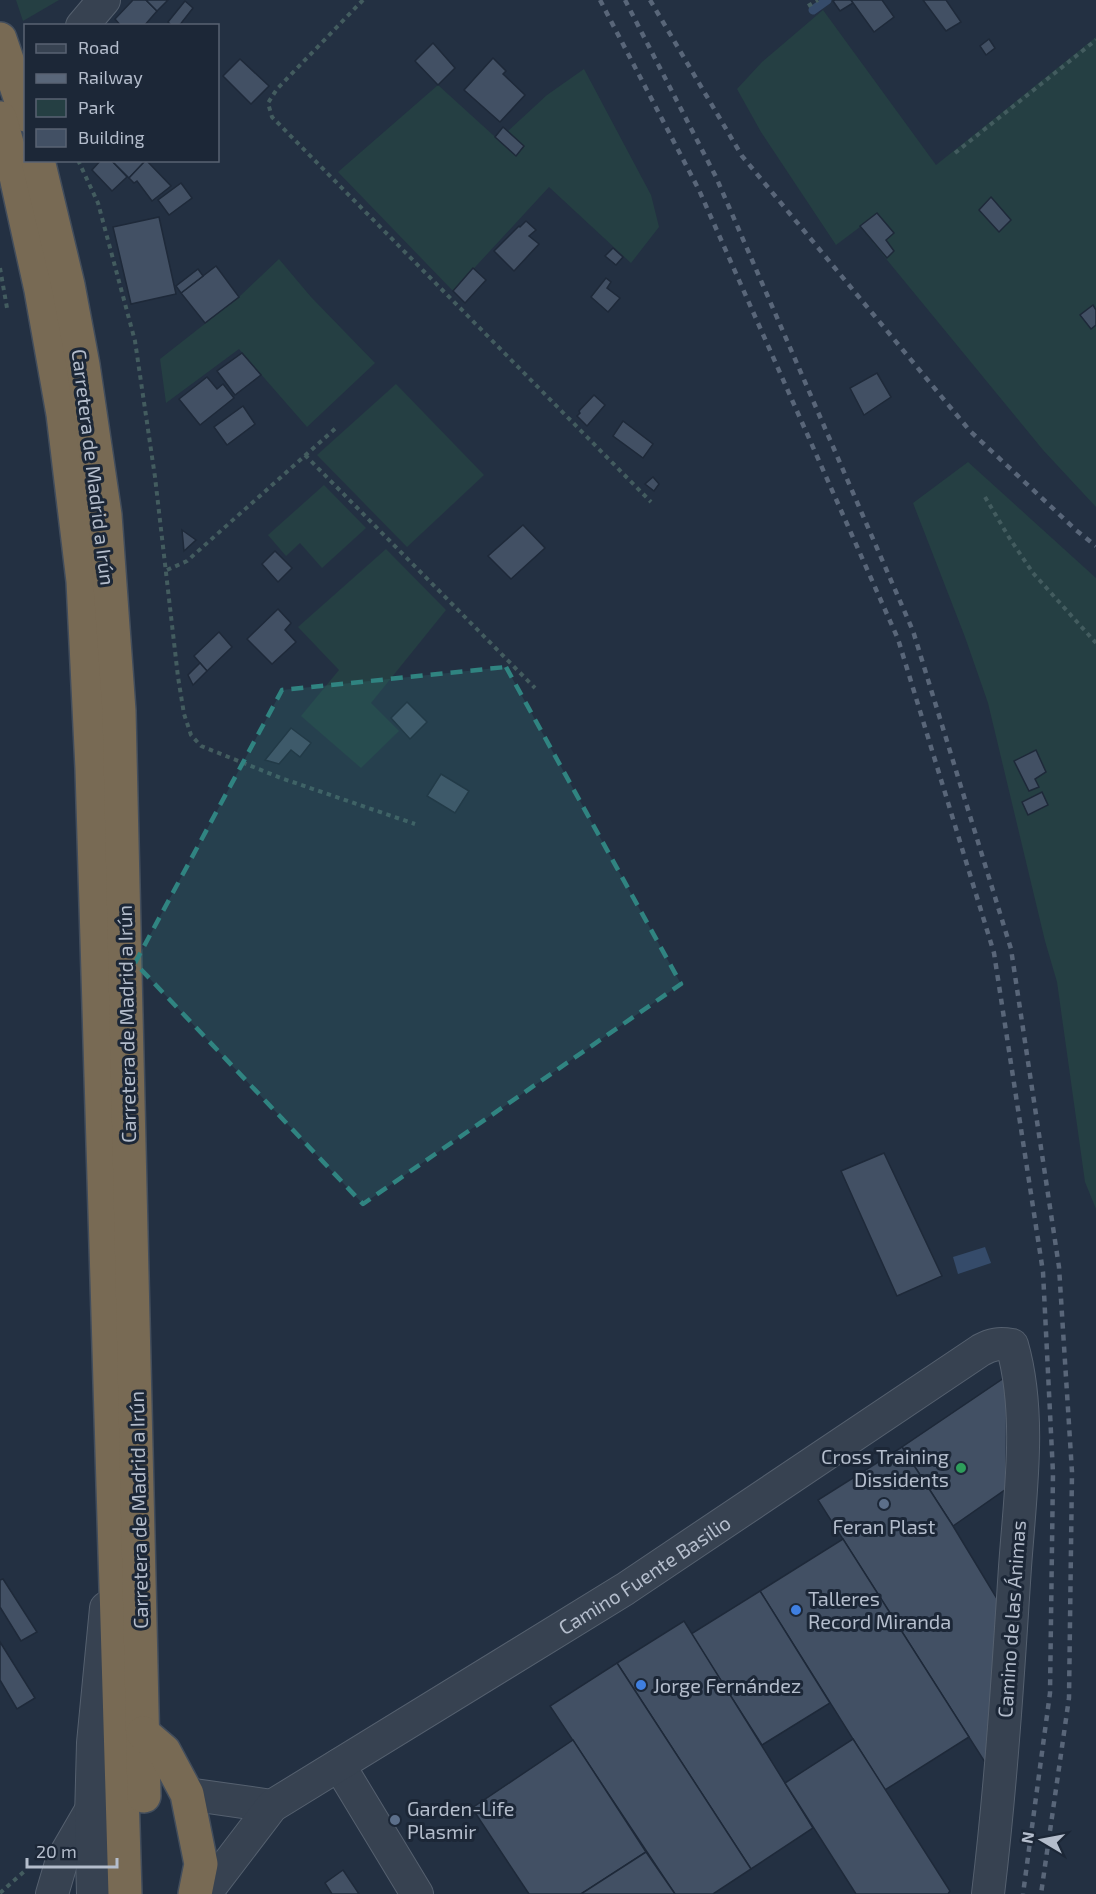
<svg xmlns="http://www.w3.org/2000/svg" width="1096" height="1894" font-family="'Exo 2',sans-serif">
	<style>
		.green { fill: #253f43 }
		.water { fill: #354b6a }
		.lines { fill: none; stroke-linecap: round; stroke-linejoin: round }
		.stream { stroke: #354b6a; stroke-width: 9 }
		.building { fill: #425064; stroke: #1e2939; stroke-width: 1.5 }
		.minor-casing { stroke: #55606f; stroke-width: 34 }
		.highway-casing { stroke: #424d5c; stroke-width: 36 }
		.path { stroke: #435c5f; stroke-width: 4; stroke-dasharray: 4.5 4.5; stroke-linecap: butt }
		.minor { stroke: #374251; stroke-width: 32 }
		.highway { stroke: #786a54; stroke-width: 33 }
		.rail { stroke: #596679; stroke-width: 4.5; stroke-dasharray: 6 6; stroke-linecap: butt }
		.marked { fill: #308481; fill-opacity: 0.2; stroke: #308481; stroke-width: 4.5; stroke-dasharray: 12 8; stroke-linejoin: round }
		.leisure-dot { fill: #2e9e5b; stroke: #1c2737; stroke-width: 2 }
		.service-dot { fill: #5c6f8a; stroke: #1c2737; stroke-width: 2 }
		.shop-dot { fill: #3f7fe0; stroke: #1c2737; stroke-width: 2 }
		.labels { text-anchor: middle; dominant-baseline: central; stroke-width: 6; stroke-linejoin: round; paint-order: stroke }
		.street-label { font-size: 20px; fill: #b4bdcc; stroke: #1c2737 }
		.poi-label { font-size: 20px; fill: #b4bdcc; stroke: #1c2737; text-anchor: start }
	</style>
	<rect width="100%" height="100%" fill="#233042"/>
	<!-- green -->
	<g class="green">
		<polygon points="16,0 59,0 23,21"/>
		<polygon points="823,10 936,165 1096,37 1096,507 1043,450 860,227 836,245 761,132 737,89 762,62"/>
		<polygon points="584,69 651,195 659,227 631,263 549,187 453,291 338,172 438,85 516,156 524,146 508,131 547,95"/>
		<polygon points="279,259 311,297 375,363 307,427 239,349 166,403 160,359 239,297"/>
		<polygon points="396,384 484,475 407,547 317,455"/>
		<polygon points="968,462 1096,578 1096,1209 1085,1182 1057,982 1045,941 988,703 965,637 913,503"/>
		<polygon points="324,485 366,528 322,568 300,543 286,556 268,535"/>
		<polygon points="386,549 446,610 371,703 399,731 361,768 301,716 339,670 298,627"/>
	</g>
	<!-- water -->
	<polygon class="water" points="985,1247 991,1263 958,1274 953,1257"/>
	<g class="lines">
		<!-- stream -->
		<polyline class="stream" points="813,10 827,0"/>
	</g>
	<!-- building -->
	<g class="building">
		<polygon points="133,0 146,0 157,11 144,26 121,26 115,19"/>
		<polygon points="146,0 168,0 157,11"/>
		<polygon points="835,0 851,0 853,3 840,11 833,1"/>
		<polygon points="851,0 882,0 894,17 874,32"/>
		<polygon points="923,0 946,0 961,22 946,31"/>
		<polygon points="185,1 193,8 179,26 172,26 168,22"/>
		<polygon points="989,39 995,48 986,55 980,46"/>
		<polygon points="433,43 455,68 438,85 415,61"/>
		<polygon points="493,58 506,71 503,74 525,95 500,122 464,90"/>
		<polygon points="240,59 269,86 251,104 223,76"/>
		<polygon points="503,127 524,146 516,156 495,137"/>
		<polygon points="101,160 111,160 127,177 112,191 92,170"/>
		<polygon points="111,160 146,160 129,178"/>
		<polygon points="146,160 171,186 152,201 137,181 134,183 129,178"/>
		<polygon points="181,183 192,198 169,215 158,200"/>
		<polygon points="991,197 1011,220 999,232 979,210"/>
		<polygon points="877,213 894,233 886,240 894,251 887,258 860,226"/>
		<polygon points="159,217 176,294 131,304 113,227"/>
		<polygon points="526,221 536,230 529,236 539,244 514,271 494,251 519,226 520,227"/>
		<polygon points="613,248 623,257 616,265 605,256"/>
		<polygon points="216,266 239,297 205,323 181,293"/>
		<polygon points="473,268 486,280 465,303 453,291"/>
		<polygon points="198,269 203,276 181,293 176,286"/>
		<polygon points="606,278 611,282 607,288 620,298 608,312 591,297"/>
		<polygon points="1093,305 1096,310 1096,325 1091,329 1080,315"/>
		<polygon points="242,353 261,375 235,395 217,371"/>
		<polygon points="877,373 891,397 864,415 850,388"/>
		<polygon points="207,377 217,389 223,384 234,398 200,425 179,399"/>
		<polygon points="594,395 605,405 587,426 577,416 580,413 579,411"/>
		<polygon points="243,406 255,424 227,445 214,427"/>
		<polygon points="623,421 653,444 643,458 613,436"/>
		<polygon points="653,477 659,484 654,491 645,484"/>
		<polygon points="523,525 545,548 511,579 488,556"/>
		<polygon points="182,530 196,540 184,551"/>
		<polygon points="275,551 292,568 278,582 262,564"/>
		<polygon points="278,609 291,623 285,630 296,642 272,664 247,639"/>
		<polygon points="219,632 232,647 207,671 194,656"/>
		<polygon points="200,663 207,671 193,685 188,675"/>
		<polygon points="407,702 427,722 410,739 391,718"/>
		<polygon points="291,728 311,743 300,757 291,750 279,764 265,760"/>
		<polygon points="1036,750 1046,772 1035,779 1039,787 1029,791 1014,761"/>
		<polygon points="441,774 469,791 455,813 427,796"/>
		<polygon points="1042,792 1048,805 1028,815 1022,802"/>
		<polygon points="884,1153 942,1276 897,1296 841,1171"/>
		<polygon points="1007,1376 1006,1489 953,1526 902,1447"/>
		<polygon points="902,1447 953,1526 999,1602 988,1767 818,1500"/>
		<polygon points="843,1539 969,1737 885,1790 760,1591"/>
		<polygon points="3,1579 37,1632 21,1641 0,1607 0,1580"/>
		<polygon points="760,1591 830,1703 762,1745 691,1634"/>
		<polygon points="684,1621 813,1828 751,1869 617,1663"/>
		<polygon points="0,1642 35,1698 17,1709 0,1680"/>
		<polygon points="617,1663 751,1869 713,1894 675,1894 550,1706"/>
		<polygon points="853,1739 950,1891 948,1894 856,1894 785,1783"/>
		<polygon points="573,1740 646,1852 581,1894 529,1894 472,1808"/>
		<polygon points="646,1852 675,1894 581,1894"/>
		<polygon points="343,1870 359,1894 332,1894 325,1883"/>
	</g>
	<g class="lines">
		<defs>
			<g id="minor">
				<polyline points="82,26 104,0"/>
				<polyline points="339,1765 417,1894"/>
				<polyline points="187,1794 272,1806"/>
				<polyline points="52,1894 62,1860 91,1810"/>
				<polyline points="93,1894 91,1818 93,1743 106,1608"/>
				<path id="s1" d="M205 1894 272 1806 625 1589 981 1350C992 1344 999 1343 1012 1345 1032 1415 1020 1495 1015 1567 1008 1676 1001 1785 988 1894"/>
			</g>
			<g id="highway">
				<polyline points="0,39 26,115"/>
				<polyline points="0,118 15,172 41,290 63,414 83,581 92,769 125,1894"/>
				<polyline points="38,160 68,285 83,365 105,515 119,711 144,1796"/>
				<polyline points="143,1733 164,1751 187,1794 201,1864 195,1894"/>
			</g>
		</defs>
		<!-- minor casing -->
		<use href="#minor" class="minor-casing"/>
		<!-- highway casing -->
		<use href="#highway" class="highway-casing"/>
		<!-- path -->
		<g class="path">
			<polyline points="363,0 277,89 268,103 272,117 651,502"/>
			<polyline points="808,6 818,0"/>
			<polyline points="955,153 1096,40"/>
			<polyline points="78,160 98,203 135,341 155,477 178,677 184,714 191,735 201,746 281,778 415,824"/>
			<polyline points="0,268 7,308"/>
			<polyline points="305,455 535,688"/>
			<polyline points="985,497 1010,539 1033,573 1096,643"/>
			<polyline points="167,570 187,561 338,426"/>
			<polyline points="0,1893 27,1869"/>
		</g>
		<!-- minor -->
		<use href="#minor" class="minor"/>
		<!-- highway -->
		<use href="#highway" class="highway"/>
		<!-- rail -->
		<g class="rail">
			<polyline points="600,0 699,190 898,639 994,953 1043,1272 1053,1473 1050,1693 1023,1894"/>
			<polyline points="625,0 716,177 913,631 1011,949 1059,1267 1072,1472 1069,1698 1041,1894"/>
			<polyline points="650,0 742,156 970,431 1076,530 1096,546"/>
		</g>
	</g>
	<!-- marked area -->
	<path class="marked" d="M506 667 681 984 363 1204 135 963 282 690Z"/>
	<!-- markers -->
	<circle class="leisure-dot" cx="961" cy="1468" r="6"/>
	<g class="service-dot">
		<circle cx="884" cy="1504" r="6"/>
		<circle cx="395" cy="1820" r="6"/>
	</g>
	<g class="shop-dot">
		<circle cx="796" cy="1610" r="6"/>
		<circle cx="641" cy="1685" r="6"/>
	</g>
	<g class="labels">
		<!-- street labels -->
		<g class="street-label">
			<text transform="translate(94 467) rotate(83)">Carretera de Madrid a Irún</text>
			<text transform="translate(126 1024) rotate(-91)">Carretera de Madrid a Irún</text>
			<text transform="translate(138 1510) rotate(-91)">Carretera de Madrid a Irún</text>
			<text stroke="none"><textPath href="#s1" startOffset="549">Camino Fuente Basilio</textPath></text>
			<text transform="translate(1011 1619) rotate(-86)">Camino de las Ánimas</text>
		</g>
		<!-- poi labels -->
		<g class="poi-label">
			<text x="949" y="1456" text-anchor="end">Cross Training<tspan x="949" dy="23">Dissidents</tspan></text>
			<text x="884" y="1526" text-anchor="middle">Feran Plast</text>
			<text x="808" y="1598">Talleres<tspan x="808" dy="23">Record Miranda</tspan></text>
			<text x="653" y="1685">Jorge Fernández</text>
			<text x="407" y="1808">Garden-Life<tspan x="407" dy="23">Plasmir</tspan></text>
		</g>
	</g>
	<!-- legend -->
	<rect x="24" y="24" width="195" height="138" fill="#1c2737" stroke="#596373" stroke-width="1.5"/>
	<rect x="36" y="44" width="30" height="9" fill="#374251" stroke="#596373" stroke-width="1.5"/>
	<text x="78" y="54" font-size="18" fill="#b4bdcc">Road</text>
	<rect x="36" y="74" width="30" height="9" fill="#596679" stroke="#596373" stroke-width="1.5"/>
	<text x="78" y="84" font-size="18" fill="#b4bdcc">Railway</text>
	<rect x="36" y="99" width="30" height="18" fill="#253f43" stroke="#596373" stroke-width="1.5"/>
	<text x="78" y="114" font-size="18" fill="#b4bdcc">Park</text>
	<rect x="36" y="129" width="30" height="18" fill="#425064" stroke="#596373" stroke-width="1.5"/>
	<text x="78" y="144" font-size="18" fill="#b4bdcc">Building</text>
	<!-- north arrow -->
	<g transform="translate(1042 1840) rotate(280)" stroke="#1c2737" stroke-width="4.5" paint-order="stroke">
	<path d="M0-4.5L10 22L0 15L-10 22Z" fill="#b4bdcc"/>
	<text y="-9" font-size="16" font-weight="bold" text-anchor="middle" fill="#b4bdcc">N</text>
	</g>
	<!-- scale -->
	<path d="M27 1858v9h90v-9" fill="none" stroke="#b4bdcc" stroke-width="3"/>
	<text x="36" y="1858" font-size="18" fill="#b4bdcc" stroke="#1c2737" stroke-width="4.5" paint-order="stroke">20 m</text>
</svg>
